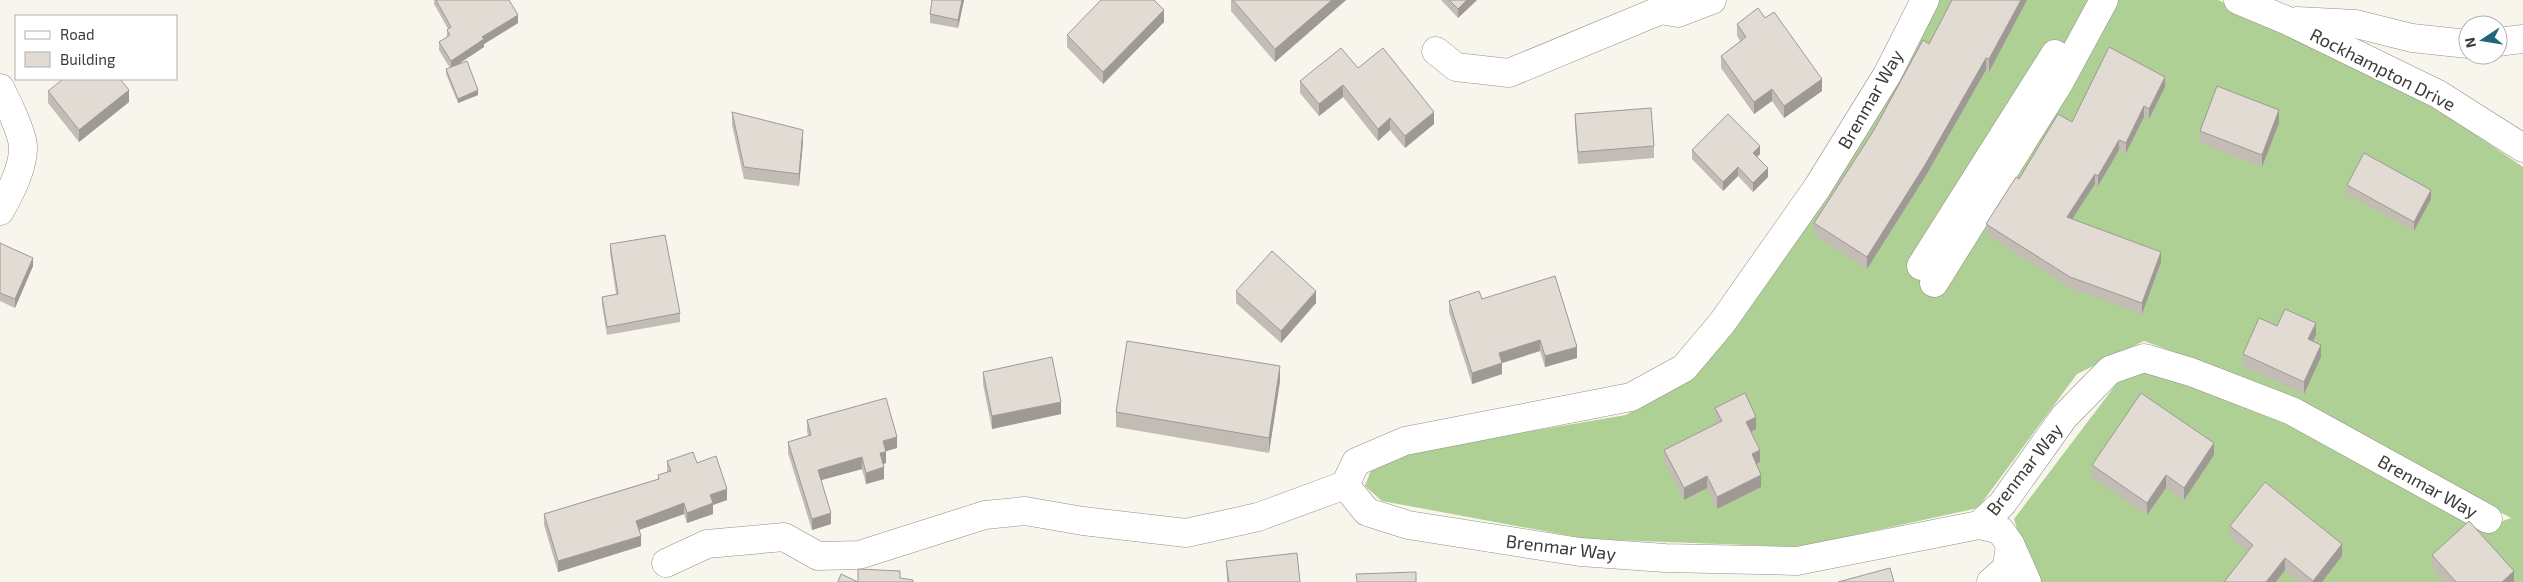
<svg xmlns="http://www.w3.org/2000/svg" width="2523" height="582" font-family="'Exo 2',sans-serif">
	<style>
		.forest { fill: #aed095 }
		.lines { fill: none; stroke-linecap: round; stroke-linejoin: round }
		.minor-casing { stroke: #928f87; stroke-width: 29 }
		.minor { stroke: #fff; stroke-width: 28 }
		.wall { fill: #c2bcb5 }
		.shaded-wall { fill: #9e9994 }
		.building { fill: #e2dbd3; stroke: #9e9994 }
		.labels { text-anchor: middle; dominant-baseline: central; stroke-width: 4.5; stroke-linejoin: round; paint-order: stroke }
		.street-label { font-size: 18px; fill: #3b3a36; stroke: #fff }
	</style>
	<rect width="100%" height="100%" fill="#f8f6ec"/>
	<!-- forest -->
	<polygon class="forest" points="1933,0 2218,0 2283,30 2432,105 2523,167 2523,582 1998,582 2026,560 2014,519 2117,383 2148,370 2288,425 2484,528 2511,518 2279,391 2144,341 2077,374 1978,508 1800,547 1587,539 1382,501 1365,486 1371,470 1406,452 1626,415 1688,377"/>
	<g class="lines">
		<defs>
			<g id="minor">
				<polyline points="1925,0 1887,75 1817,188 1722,323 1684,368 1631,397 1405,441 1356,462 1345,485 1367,512 1408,525 1580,552 1665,558 1797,561 1979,525 2002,504 2064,417 2110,370 2144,358 2191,372 2292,411 2488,519"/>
				<polyline points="2238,0 2286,20 2438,94 2523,148"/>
				<polyline points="1661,10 1678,13 1712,0"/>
				<polyline points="2297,21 2356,24 2412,38 2468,44"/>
				<polyline points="2498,42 2523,39"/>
				<polyline points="1436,51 1456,67 1509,73 1661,10"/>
				<path d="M0 88C7 101 22 132 23 146 24 167 10 193 0 211"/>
				<polyline points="1921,266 2055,54"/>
				<polyline points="1934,283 2059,83 2104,0"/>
				<polyline points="1979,525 2000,530 2010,544 2007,568 1991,582"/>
				<polyline points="2010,544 2027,582"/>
				<polyline points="666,563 707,544 784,537 818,556 859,555 985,515 1025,511 1083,521 1186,533 1258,517 1345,485"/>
			</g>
		</defs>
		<!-- minor casing -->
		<use href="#minor" class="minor-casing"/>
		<!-- minor -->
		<use href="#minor" class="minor"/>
	</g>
	<!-- wall -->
	<g class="wall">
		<polygon points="434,0 509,0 518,23 484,44 484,47 455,66 478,95 458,103 446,74 446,69 450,68 439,50 439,42 447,37 447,30 448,29 434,4"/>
		<polygon points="964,0 958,28 930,23 930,14"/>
		<polygon points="1231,0 1346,0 1275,62 1231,11"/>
		<polygon points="1441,0 1477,0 1458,18"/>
		<polygon points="1952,0 2027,0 1989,72 1986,70 1925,177 1867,269 1814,235 1814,223 1929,44"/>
		<polygon points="1765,18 1822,91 1784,118 1772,101 1754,114 1721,68 1721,56 1740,41 1737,36 1737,24"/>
		<polygon points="1164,22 1103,84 1067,47 1067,35"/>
		<polygon points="1358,68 1434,124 1405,148 1390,130 1378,141 1343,97 1319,116 1300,93 1300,81"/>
		<polygon points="2165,87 2149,119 2144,117 2126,153 2119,150 2098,186 2095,184 2072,219 2161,262 2142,314 2070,288 1986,234 1986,224 2019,179 2072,122"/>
		<polygon points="48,91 129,102 79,142 48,103"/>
		<polygon points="732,112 803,142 799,186 744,179 732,125"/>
		<polygon points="1575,114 1654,146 1654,158 1578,164 1575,126"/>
		<polygon points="2279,123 2262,167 2200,143 2200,131"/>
		<polygon points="1692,150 1760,154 1757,157 1768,177 1753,192 1738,176 1723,191 1692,159"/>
		<polygon points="2347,185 2431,199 2414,231 2347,194"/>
		<polygon points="0,243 33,266 15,308 0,301"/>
		<polygon points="610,244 680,313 680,322 607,335 602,305 602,297 616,294 610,253"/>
		<polygon points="1236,291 1316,303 1281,343 1236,303"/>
		<polygon points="1482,299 1577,358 1545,367 1540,351 1502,363 1502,374 1472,384 1449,312 1449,301"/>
		<polygon points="2277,326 2316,335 2313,341 2321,357 2304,394 2243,366 2243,354"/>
		<polygon points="983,372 1061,414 992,429 983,384"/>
		<polygon points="1280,381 1269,453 1116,427 1116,412"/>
		<polygon points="1715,408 1756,429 1751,432 1760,462 1756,464 1761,487 1717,509 1707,488 1684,500 1664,462 1664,450 1717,424 1715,421"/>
		<polygon points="807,420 897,448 886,451 886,463 883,464 884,479 866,484 862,469 821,480 831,524 812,530 788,453 788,442 808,436 807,431"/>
		<polygon points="2214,455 2184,500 2166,488 2147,515 2092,477 2092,465"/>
		<polygon points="667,461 697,463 727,500 713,505 713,514 687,523 684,514 639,530 641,546 558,572 544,525 544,514 658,479 658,475 667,472"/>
		<polygon points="2230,526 2342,556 2322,582 2300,582 2285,570 2248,552 2230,538"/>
		<polygon points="2432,555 2514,582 2445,582 2432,568"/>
		<polygon points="1226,561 1300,582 1227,582"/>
	</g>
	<!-- shaded-wall -->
	<g class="shaded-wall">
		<polygon points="962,0 964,0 958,28 958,20"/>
		<polygon points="1332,0 1346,0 1275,62 1275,49"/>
		<polygon points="1467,0 1477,0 1458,18 1458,9"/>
		<polygon points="2021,0 2027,0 1989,72 1989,59"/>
		<polygon points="1164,10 1164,22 1103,84 1103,72"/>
		<polygon points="518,15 518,23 484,44 484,47 451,69 451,61 482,37"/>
		<polygon points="1986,58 1986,70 1925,177 1867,269 1867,257"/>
		<polygon points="2165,77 2165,87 2149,119 2149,109"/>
		<polygon points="1822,79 1822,91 1784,118 1784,106"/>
		<polygon points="1343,85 1343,97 1319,116 1319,104"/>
		<polygon points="1772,89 1772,101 1754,114 1754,102"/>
		<polygon points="129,90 129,102 79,142 79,130"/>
		<polygon points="478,90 478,95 458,103 458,99"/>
		<polygon points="2144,106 2144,117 2126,153 2126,143"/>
		<polygon points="2279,110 2279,123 2262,167 2262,155"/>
		<polygon points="1434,112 1434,124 1405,148 1405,136"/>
		<polygon points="1390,118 1390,130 1378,141 1378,129"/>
		<polygon points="803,130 803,142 799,186 799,174"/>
		<polygon points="2119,140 2119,150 2098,186 2098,176"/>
		<polygon points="1760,146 1760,154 1753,161 1753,153"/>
		<polygon points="1738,167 1738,176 1723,191 1723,182"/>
		<polygon points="1768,168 1768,177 1753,192 1753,183"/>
		<polygon points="2095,174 2095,184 2067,227 2067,217"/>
		<polygon points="2431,190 2431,199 2414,231 2414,222"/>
		<polygon points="2161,252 2161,262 2142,314 2142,303"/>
		<polygon points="33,258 33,266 15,308 15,299"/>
		<polygon points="1316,291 1316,303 1281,343 1281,331"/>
		<polygon points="2316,323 2316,335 2308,352 2308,339"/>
		<polygon points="1540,340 1540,351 1499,364 1499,353"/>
		<polygon points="2321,345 2321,357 2304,394 2304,382"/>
		<polygon points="1577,347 1577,358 1545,367 1545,356"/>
		<polygon points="1502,363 1502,374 1472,384 1472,373"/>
		<polygon points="1280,366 1280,381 1269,453 1269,438"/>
		<polygon points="1061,402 1061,414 992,429 992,416"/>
		<polygon points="1756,417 1756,429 1746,435 1746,422"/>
		<polygon points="897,437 897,448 883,452 883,441"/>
		<polygon points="2214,443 2214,455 2184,500 2184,488"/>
		<polygon points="1760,450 1760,462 1752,467 1752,454"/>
		<polygon points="886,452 886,463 880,465 880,453"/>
		<polygon points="862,457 862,469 818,481 818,470"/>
		<polygon points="884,467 884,479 866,484 866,473"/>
		<polygon points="1761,475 1761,487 1717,509 1717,497"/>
		<polygon points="2166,475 2166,488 2147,515 2147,503"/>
		<polygon points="1707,476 1707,488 1684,500 1684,488"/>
		<polygon points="727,489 727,500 713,505 713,514 687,523 687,513 710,495"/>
		<polygon points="684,503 684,514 636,531 636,521"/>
		<polygon points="831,513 831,524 812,530 812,519"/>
		<polygon points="641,536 641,546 558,572 558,561"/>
		<polygon points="2342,544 2342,556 2322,582 2313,582 2313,581"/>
		<polygon points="2285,558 2285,570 2276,582 2266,582"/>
		<polygon points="2514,571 2514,582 2502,582"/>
	</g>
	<!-- building -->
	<g class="building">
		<polygon points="436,0 509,0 518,15 482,37 484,39 451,61 439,42 450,35 447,30 451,27"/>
		<polygon points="932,0 962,0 958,20 930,14"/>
		<polygon points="1101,0 1154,0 1164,10 1103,72 1067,35"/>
		<polygon points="1233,0 1332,0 1275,49"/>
		<polygon points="1449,0 1467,0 1458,9"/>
		<polygon points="1952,0 2021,0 1989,59 1986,58 1925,165 1867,257 1814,223 1874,130 1923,40 1929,44"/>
		<polygon points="1758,8 1765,18 1774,12 1822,79 1784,106 1772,89 1754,102 1721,56 1746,37 1737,24"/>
		<polygon points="2109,47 2165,77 2149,109 2144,106 2126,143 2119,140 2098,176 2095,174 2067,217 2161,252 2142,303 2070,277 1986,224 2016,177 2019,179 2058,114 2072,122"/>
		<polygon points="1341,48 1358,68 1383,48 1434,112 1405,136 1390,118 1378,129 1343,85 1319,104 1300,81"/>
		<polygon points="467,61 478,90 458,99 446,69"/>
		<polygon points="63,79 120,79 129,90 79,130 48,91"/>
		<polygon points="2217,86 2279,110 2262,155 2200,131"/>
		<polygon points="1651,108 1654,146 1578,152 1575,114"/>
		<polygon points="732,112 803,130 799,174 744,167"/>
		<polygon points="1728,114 1760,146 1753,153 1768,168 1753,183 1738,167 1723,182 1692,150"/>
		<polygon points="2364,153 2431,190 2414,222 2347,185"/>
		<polygon points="665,235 680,313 607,327 602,297 618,294 610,244"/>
		<polygon points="0,243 33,258 15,299 0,293"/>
		<polygon points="1272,251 1316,291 1281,331 1236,291"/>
		<polygon points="1555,276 1577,347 1545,356 1540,340 1499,353 1502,363 1472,373 1449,301 1479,291 1482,299"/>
		<polygon points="2285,309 2316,323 2308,339 2321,345 2304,382 2243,354 2259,318 2277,326"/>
		<polygon points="1127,341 1280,366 1269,438 1116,412"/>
		<polygon points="1052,357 1061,402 992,416 983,372"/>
		<polygon points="1745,393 1756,417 1746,422 1760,450 1752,454 1761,475 1717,497 1707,476 1684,488 1664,450 1722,421 1715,408"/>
		<polygon points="2141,393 2214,443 2184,488 2166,475 2147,503 2092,465"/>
		<polygon points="886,398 897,437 883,441 886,452 880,453 884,467 866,473 862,457 818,470 831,513 812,519 788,442 811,435 807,420"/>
		<polygon points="693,452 697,463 716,456 727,489 710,495 713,503 687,513 684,503 636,521 641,536 558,561 544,514 659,479 658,475 671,471 667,461"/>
		<polygon points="2265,482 2342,544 2313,581 2285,558 2266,582 2224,582 2253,545 2230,526"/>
		<polygon points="2469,521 2514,571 2502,582 2456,582 2432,555"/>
		<polygon points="1297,553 1300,582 1229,582 1226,561"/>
		<polygon points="1890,568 1894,582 1838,582"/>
		<polygon points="858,569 900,571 900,578 913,580 913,582 838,582 841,574 858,582"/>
		<polygon points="1416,572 1416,582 1357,582 1356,574"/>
	</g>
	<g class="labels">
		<!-- street labels -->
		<g class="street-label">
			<text transform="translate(2383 69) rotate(27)">Rockhampton Drive</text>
			<text transform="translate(1870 99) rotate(-60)">Brenmar Way</text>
			<text transform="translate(2024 469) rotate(-52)">Brenmar Way</text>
			<text transform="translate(2428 486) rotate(29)">Brenmar Way</text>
			<text transform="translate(1561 547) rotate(7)">Brenmar Way</text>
		</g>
	</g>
	<!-- legend -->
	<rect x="15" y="15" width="162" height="65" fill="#ffffff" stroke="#b1b0af"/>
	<rect x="25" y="31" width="25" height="8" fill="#ffffff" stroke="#b1b0af"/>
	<text x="60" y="40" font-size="15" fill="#3b3a36">Road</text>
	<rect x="25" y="52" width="25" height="15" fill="#e2dbd3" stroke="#b1b0af"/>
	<text x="60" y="65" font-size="15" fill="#3b3a36">Building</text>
	<!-- north arrow -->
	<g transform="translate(2483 40) rotate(258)"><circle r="24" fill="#ffffff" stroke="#b1b0af"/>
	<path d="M0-4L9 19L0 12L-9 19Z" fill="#226578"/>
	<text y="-8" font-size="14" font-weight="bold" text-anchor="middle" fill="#3b3a36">N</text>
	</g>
</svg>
